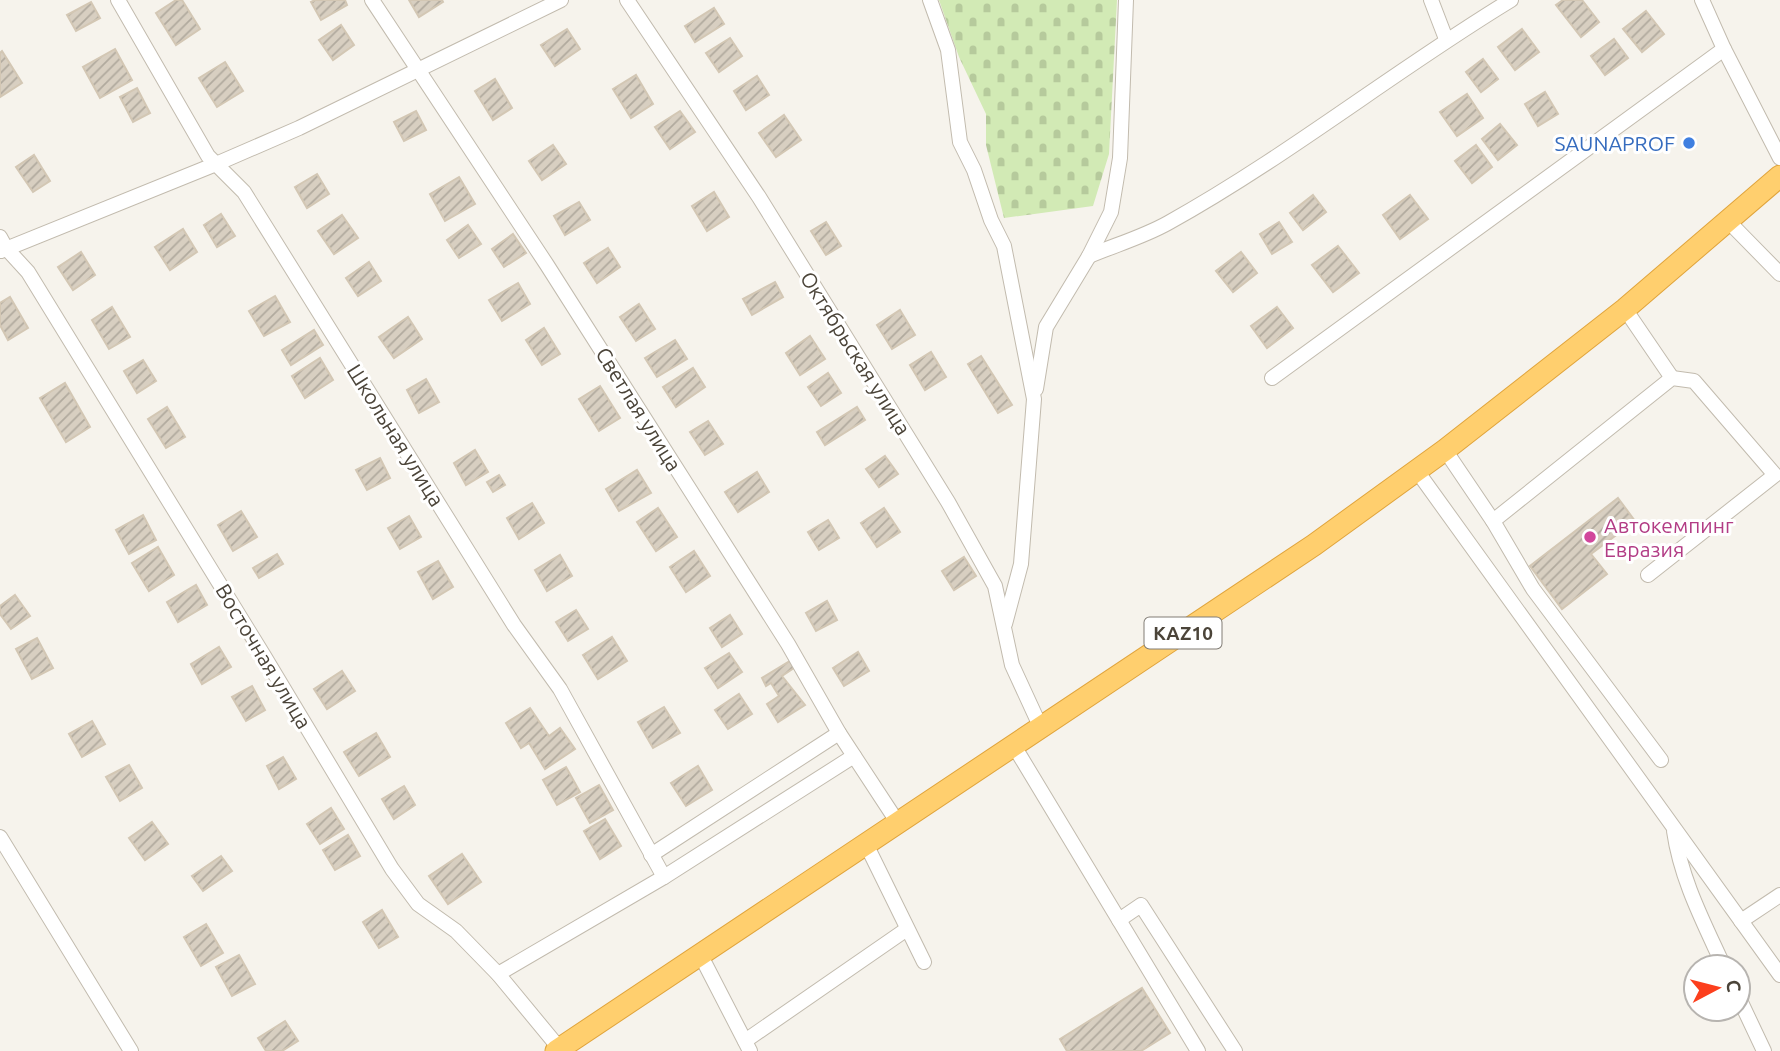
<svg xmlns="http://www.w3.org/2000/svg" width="1780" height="1051" font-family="Ubuntu,sans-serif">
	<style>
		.cemetery { fill: url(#cemetery-stones) }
		.building { fill: url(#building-hatch); stroke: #d3c7b4; stroke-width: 2 }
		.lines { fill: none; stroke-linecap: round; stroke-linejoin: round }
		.minor-casing { stroke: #c2bbae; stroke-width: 16 }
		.highway-casing { stroke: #e0a43c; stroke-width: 23 }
		.minor { stroke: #fff; stroke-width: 14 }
		.highway { stroke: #ffcf6e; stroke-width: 21 }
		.shop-dot { fill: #3f7fe0; stroke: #fff; stroke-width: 2.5 }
		.hotel-dot { fill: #d1479c; stroke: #fff; stroke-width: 2.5 }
		.labels { text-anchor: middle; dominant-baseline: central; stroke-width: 6; stroke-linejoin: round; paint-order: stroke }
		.shield { fill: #fff; stroke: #817c74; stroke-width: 2 }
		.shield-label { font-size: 19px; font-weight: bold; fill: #4b4439 }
		.shop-label { font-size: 21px; fill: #366cbe; stroke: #fff; text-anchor: end }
		.street-label { font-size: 21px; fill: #4b4439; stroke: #fff }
		.hotel-label { font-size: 21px; fill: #b23c85; stroke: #fff; text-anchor: start }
	</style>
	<defs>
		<pattern id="cemetery-stones" width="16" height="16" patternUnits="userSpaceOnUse" patternTransform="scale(1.75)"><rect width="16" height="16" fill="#d2eab5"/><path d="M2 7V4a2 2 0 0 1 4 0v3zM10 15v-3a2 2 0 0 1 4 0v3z" fill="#b6ca9c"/></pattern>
		<pattern id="building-hatch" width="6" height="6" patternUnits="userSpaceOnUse" patternTransform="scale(1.75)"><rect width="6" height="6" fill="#d8cfc1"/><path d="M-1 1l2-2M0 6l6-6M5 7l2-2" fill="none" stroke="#b1aa9e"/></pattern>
	</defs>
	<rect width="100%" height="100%" fill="#f6f3ec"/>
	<!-- cemetery -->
	<polygon class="cemetery" points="939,0 1117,0 1109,154 1093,206 1004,218 986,145 986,114 959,57"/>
	<!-- building -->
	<g class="building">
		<polygon points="176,0 182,0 200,29 176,45 156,13"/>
		<polygon points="315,0 345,0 347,5 321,20 311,2"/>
		<polygon points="409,0 442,0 443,2 419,17"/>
		<polygon points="1563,0 1582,0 1599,22 1581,37 1556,5"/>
		<polygon points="91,2 100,18 76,31 67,15"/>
		<polygon points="714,8 724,24 695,42 685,26"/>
		<polygon points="1646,11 1664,34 1642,52 1623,29"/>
		<polygon points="341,25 354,45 333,60 319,40"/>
		<polygon points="567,29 580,49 555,66 541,45"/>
		<polygon points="1522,29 1539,52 1515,70 1498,47"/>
		<polygon points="730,38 742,56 719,72 706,53"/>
		<polygon points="1614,39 1628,58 1605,75 1591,56"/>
		<polygon points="115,49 132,80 100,98 83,67"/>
		<polygon points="2,51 22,83 0,97 0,53"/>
		<polygon points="1483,59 1498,79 1481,92 1466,72"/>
		<polygon points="225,62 243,91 217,107 199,78"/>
		<polygon points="636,75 653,104 631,118 613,89"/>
		<polygon points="757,76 769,95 746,110 734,91"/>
		<polygon points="495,79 512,108 493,120 475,91"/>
		<polygon points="137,88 150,113 133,122 120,97"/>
		<polygon points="1545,92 1558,114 1538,126 1525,104"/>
		<polygon points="1467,94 1483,118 1457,136 1440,112"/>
		<polygon points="416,111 426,130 404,141 394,122"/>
		<polygon points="680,111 695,132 670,149 655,127"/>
		<polygon points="784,115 801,140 776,157 759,133"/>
		<polygon points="1500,124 1517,145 1498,160 1482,139"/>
		<polygon points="553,145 566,164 542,180 529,161"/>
		<polygon points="1476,145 1492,167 1472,183 1455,161"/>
		<polygon points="34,155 50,181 33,192 16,167"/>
		<polygon points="317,174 329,194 307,208 295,187"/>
		<polygon points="459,177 475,204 445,221 430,194"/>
		<polygon points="714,192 729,217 707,231 692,206"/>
		<polygon points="1313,195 1326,212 1303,230 1290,213"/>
		<polygon points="1410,195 1428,219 1400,239 1383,215"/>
		<polygon points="579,202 590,220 565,235 554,216"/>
		<polygon points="221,214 235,236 217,247 204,225"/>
		<polygon points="342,215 358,238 334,254 318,231"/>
		<polygon points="826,222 841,246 826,255 811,231"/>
		<polygon points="1279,222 1292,242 1272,254 1260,234"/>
		<polygon points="468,225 481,244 459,258 447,240"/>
		<polygon points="183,229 197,252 170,270 155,247"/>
		<polygon points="513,234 526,253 504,267 492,249"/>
		<polygon points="1338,246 1359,273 1333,292 1312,265"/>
		<polygon points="608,248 620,267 597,283 584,263"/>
		<polygon points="81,252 95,275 73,290 58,267"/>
		<polygon points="1241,252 1257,273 1233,292 1216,271"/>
		<polygon points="369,262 381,281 358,296 346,278"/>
		<polygon points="775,282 783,297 752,315 743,299"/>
		<polygon points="518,283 530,304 502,321 489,300"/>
		<polygon points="275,296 290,322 264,336 249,311"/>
		<polygon points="10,297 28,328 8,340 0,325 0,303"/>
		<polygon points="639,304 655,329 636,341 620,317"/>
		<polygon points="112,307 130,337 109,349 92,320"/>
		<polygon points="1277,307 1293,328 1267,348 1251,326"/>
		<polygon points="900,310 915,335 892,349 877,325"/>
		<polygon points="408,317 422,339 394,358 379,337"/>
		<polygon points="544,328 560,354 542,365 526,340"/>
		<polygon points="314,330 323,345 291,365 282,350"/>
		<polygon points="810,336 825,359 800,375 786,353"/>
		<polygon points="675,340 687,359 657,377 645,358"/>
		<polygon points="931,352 946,377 925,390 910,365"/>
		<polygon points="981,356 1012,405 998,413 968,364"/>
		<polygon points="320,358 333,380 305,398 292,376"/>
		<polygon points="143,360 156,381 137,393 124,371"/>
		<polygon points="693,368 705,387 676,407 663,387"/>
		<polygon points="828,373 841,393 821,406 808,387"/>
		<polygon points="426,379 439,402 419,413 407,390"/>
		<polygon points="65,383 90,427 66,442 40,398"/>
		<polygon points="600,386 620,418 599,431 579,399"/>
		<polygon points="167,407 185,437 166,448 148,419"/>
		<polygon points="857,407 865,420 825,445 817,432"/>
		<polygon points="708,421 723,444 705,455 690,432"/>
		<polygon points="475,450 488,472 466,485 454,463"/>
		<polygon points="885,456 898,474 879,487 866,469"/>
		<polygon points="380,458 390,478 367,490 356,470"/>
		<polygon points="637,470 651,493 619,511 606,489"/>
		<polygon points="757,472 769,492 738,512 725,492"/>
		<polygon points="499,475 505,485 493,492 487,482"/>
		<polygon points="1618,498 1635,521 1591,554 1607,574 1562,609 1530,566"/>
		<polygon points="532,503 544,523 519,539 507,518"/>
		<polygon points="658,508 677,537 656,551 637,522"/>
		<polygon points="884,508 900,532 877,547 861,523"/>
		<polygon points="241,511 257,537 233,551 218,525"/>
		<polygon points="143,515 156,540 129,554 116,530"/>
		<polygon points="409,516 421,537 400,549 388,528"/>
		<polygon points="828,520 839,538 819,550 808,532"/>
		<polygon points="158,547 174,575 149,591 132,563"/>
		<polygon points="694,551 710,576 686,592 670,567"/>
		<polygon points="277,554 283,564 259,578 253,568"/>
		<polygon points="560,555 572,576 547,591 535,570"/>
		<polygon points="964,557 976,576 954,590 942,571"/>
		<polygon points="438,561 453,587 433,599 418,572"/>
		<polygon points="196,585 207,605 178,622 167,602"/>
		<polygon points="15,595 30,616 11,629 0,614 0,606"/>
		<polygon points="827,601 837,620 816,631 806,613"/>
		<polygon points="576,610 588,629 568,641 556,622"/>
		<polygon points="730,615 742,634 722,647 710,628"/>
		<polygon points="612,637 627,661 598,679 583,655"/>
		<polygon points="37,638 53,668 32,679 16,649"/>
		<polygon points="219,647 231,667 202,684 191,664"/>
		<polygon points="858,652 869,671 844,686 833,668"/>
		<polygon points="729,653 742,672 718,688 705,668"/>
		<polygon points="790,661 794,668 782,676 805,705 778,722 767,704 779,696 771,683 766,686 762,678"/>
		<polygon points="342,671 355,691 327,709 314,689"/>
		<polygon points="252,686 265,710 246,721 232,697"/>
		<polygon points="739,694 752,714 728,729 715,710"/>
		<polygon points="664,707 680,733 653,748 638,722"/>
		<polygon points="530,708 549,736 560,728 575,749 545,769 529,743 521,748 506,723"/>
		<polygon points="92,721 105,744 82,757 69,734"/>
		<polygon points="376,733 390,757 359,776 344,752"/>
		<polygon points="283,757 296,779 279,789 267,766"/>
		<polygon points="129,765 142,788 120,801 106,777"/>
		<polygon points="698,766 712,790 686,806 671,783"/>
		<polygon points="566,767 580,792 557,805 543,780"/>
		<polygon points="599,785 613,810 590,823 576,798"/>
		<polygon points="404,786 415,805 394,819 382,799"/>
		<polygon points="331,808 344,829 320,844 307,824"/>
		<polygon points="605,819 621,846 600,859 584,831"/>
		<polygon points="152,822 168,844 145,860 129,838"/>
		<polygon points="348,835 360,856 335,870 323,850"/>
		<polygon points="462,854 481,882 448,904 429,876"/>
		<polygon points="221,856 232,871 203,891 192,876"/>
		<polygon points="382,910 398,937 379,948 363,922"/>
		<polygon points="206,924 223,953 201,966 184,937"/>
		<polygon points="239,955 255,984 232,996 216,967"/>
		<polygon points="1142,988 1170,1033 1141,1051 1067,1051 1060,1039"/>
		<polygon points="285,1021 298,1041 282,1051 266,1051 258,1038"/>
	</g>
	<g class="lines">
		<defs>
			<g id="minor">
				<polyline points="118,0 208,156 244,192 514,625 560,689 664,877"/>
				<polyline points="372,0 547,265 788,644 839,733 898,823"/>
				<polyline points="627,0 759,197 948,502 995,586 1012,665 1041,728"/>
				<polyline points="930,0 948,50 960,142 974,170 991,220 1004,246 1034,399 1021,564 1005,624"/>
				<polyline points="1431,0 1446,39"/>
				<polyline points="1702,0 1724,49 1780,158"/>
				<polyline points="1728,221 1780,274"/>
				<polyline points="0,237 6,248 28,272 264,656 392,869 418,904 456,931 498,974 560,1049"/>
				<polyline points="1,251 216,164 299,128 561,0"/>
				<path d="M1089 256C1115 245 1143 237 1168 223 1287 157 1394 71 1511 0"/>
				<polyline points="1625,309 1672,378"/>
				<polyline points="1272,378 1724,49"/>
				<polyline points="1036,389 1046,327 1089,256 1111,212 1120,158 1126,0"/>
				<polyline points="1445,450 1493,521 1533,589 1661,760"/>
				<polyline points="1417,471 1780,975"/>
				<polyline points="1493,521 1672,378 1694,381 1775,475 1648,575"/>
				<polyline points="1014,746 1198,1051"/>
				<path d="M1674 831C1681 880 1704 923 1724 967"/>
				<polyline points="0,837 131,1051"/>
				<polyline points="866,844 924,962"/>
				<polyline points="651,855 839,733"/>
				<polyline points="1119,920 1141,905 1235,1051"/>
				<polyline points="1741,921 1780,895"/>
				<polyline points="700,954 750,1051"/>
				<polyline points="498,974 664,877 854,756"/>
				<polyline points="1738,996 1764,1051"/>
				<polyline points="745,1041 907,929"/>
			</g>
			<polyline id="highway" points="556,1051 1314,545 1445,450 1625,309 1780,176"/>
		</defs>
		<!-- minor casing -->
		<use href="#minor" class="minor-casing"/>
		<!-- highway casing -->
		<use href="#highway" class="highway-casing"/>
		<!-- minor -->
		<use href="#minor" class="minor"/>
		<!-- highway -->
		<use href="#highway" class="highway"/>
	</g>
	<!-- markers -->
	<circle class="shop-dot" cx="1689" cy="143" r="7"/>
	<circle class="hotel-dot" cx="1590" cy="537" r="7"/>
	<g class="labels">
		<!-- shield labels -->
		<rect class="shield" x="1144.5" y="617.5" width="77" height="31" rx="5"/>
		<g class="shield-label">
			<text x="1183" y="633">KAZ10</text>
		</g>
		<!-- shop labels -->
		<g class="shop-label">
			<text x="1675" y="143">SAUNAPROF</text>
		</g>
		<!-- street labels -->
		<g class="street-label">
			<text transform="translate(856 353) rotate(58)">Октябрьская улица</text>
			<text transform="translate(639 409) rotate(58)">Светлая улица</text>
			<text transform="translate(396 435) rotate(58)">Школьная улица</text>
			<text transform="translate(264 656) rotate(59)">Восточная улица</text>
		</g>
		<!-- hotel labels -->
		<g class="hotel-label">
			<text x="1604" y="525">Автокемпинг<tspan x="1604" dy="24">Евразия</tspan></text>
		</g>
	</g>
	<!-- north arrow -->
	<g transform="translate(1717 988) rotate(83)"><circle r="33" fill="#ffffff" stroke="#b7b4b0" stroke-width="2"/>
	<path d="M0-5L12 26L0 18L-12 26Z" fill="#fc3f1d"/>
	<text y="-10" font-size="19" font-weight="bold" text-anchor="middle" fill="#4b4439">С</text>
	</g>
</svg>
